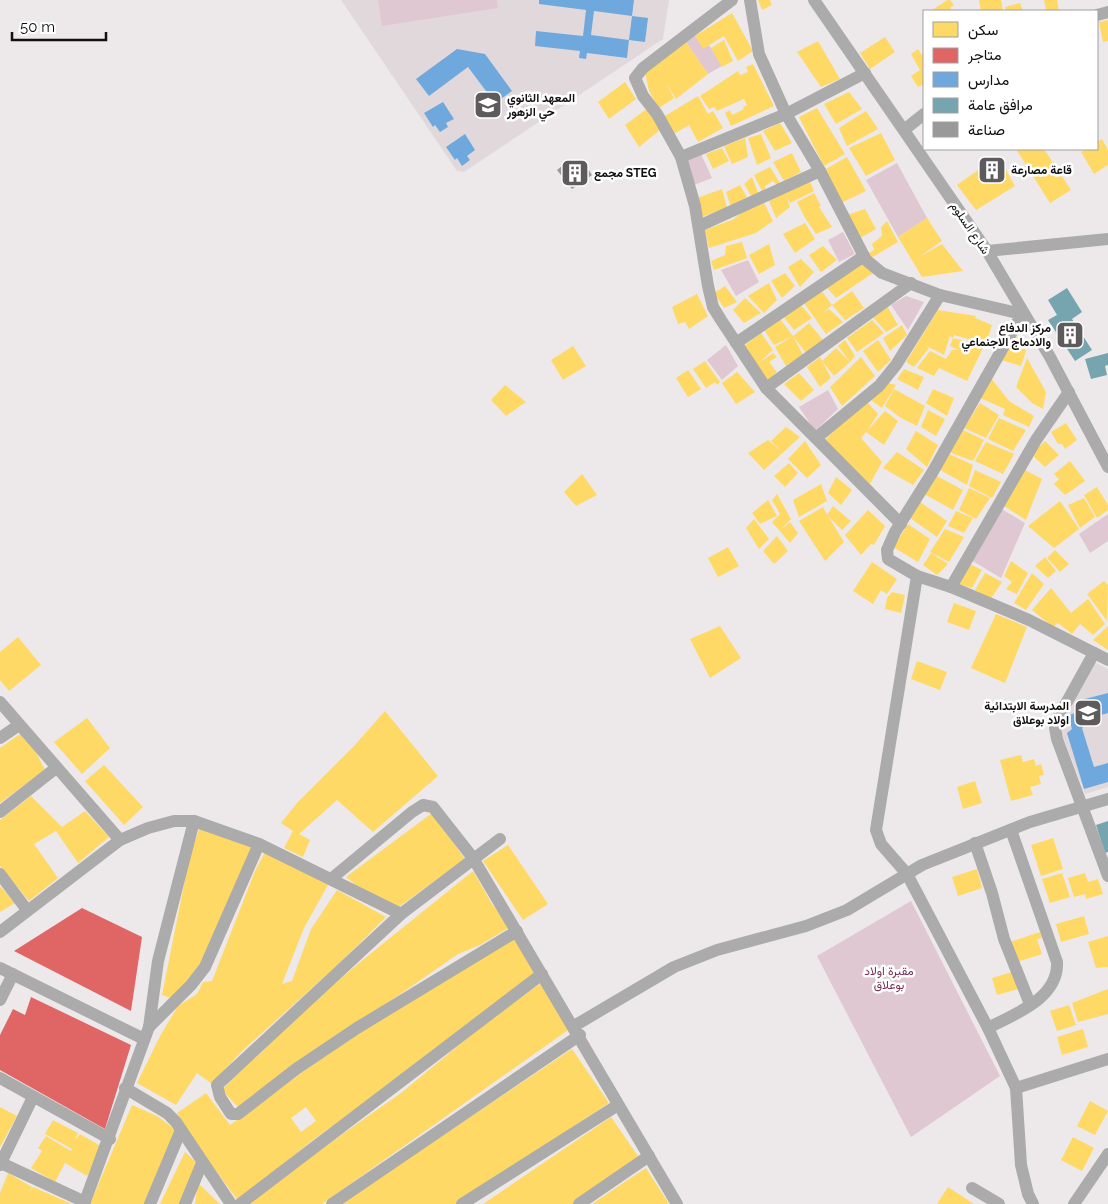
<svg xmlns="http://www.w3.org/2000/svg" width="1108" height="1204" font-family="Raleway,Vazirmatn,sans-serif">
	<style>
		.built { fill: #e1d8dc }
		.green { fill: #dfc8d2 }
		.homes { fill: #ffd966; fill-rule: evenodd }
		.shops { fill: #e06666 }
		.schools { fill: #6fa8dc }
		.public { fill: #76a5af }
		.industry { fill: #999 }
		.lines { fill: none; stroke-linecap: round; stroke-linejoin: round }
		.street { stroke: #acabab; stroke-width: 12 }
		.labels { text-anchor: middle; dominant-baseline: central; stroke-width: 5; stroke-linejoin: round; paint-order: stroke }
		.poi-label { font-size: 12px; font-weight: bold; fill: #110f10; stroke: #fff; text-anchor: start }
		.street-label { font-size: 12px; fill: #110f10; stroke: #fff }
		.park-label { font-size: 12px; fill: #792e53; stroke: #fff }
	</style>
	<rect width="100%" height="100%" fill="#ede9eb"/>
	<!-- built -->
	<g class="built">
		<polygon points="341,0 669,0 663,39 464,172 457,171"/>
		<polygon points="1094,662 1108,669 1108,787 1085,794 1060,729"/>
	</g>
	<!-- green -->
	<g class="green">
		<polygon points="378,0 497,0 498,8 382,26"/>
		<polygon points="695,36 709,45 722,66 708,74 686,42"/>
		<polygon points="701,154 712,178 694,185 684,160"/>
		<polygon points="897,163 927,218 898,237 866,180"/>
		<polygon points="843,232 855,254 839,262 828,240"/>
		<polygon points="748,260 759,282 736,296 721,270"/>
		<polygon points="906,296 924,302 908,330 891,305"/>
		<polygon points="726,345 738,366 722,380 707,360"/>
		<polygon points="828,390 838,409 815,431 799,407"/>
		<polygon points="1000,508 1025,523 1001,578 971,560"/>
		<polygon points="1108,514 1108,541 1090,553 1079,534"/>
		<polygon points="911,901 1000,1076 911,1137 817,956"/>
	</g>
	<!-- homes -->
	<g class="homes">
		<polygon points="758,0 770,0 772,5 762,10"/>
		<polygon points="947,0 950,0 954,5 950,8 953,11 931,11"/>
		<polygon points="979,0 1001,0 1003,11 981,11"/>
		<polygon points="1044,0 1057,0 1059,11 1046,11"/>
		<polygon points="1020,3 1023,11 1006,11 1005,7"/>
		<polygon points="732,13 753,51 738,61 724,36 703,49 695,36"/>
		<polygon points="1108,20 1108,41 1103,42 1099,22"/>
		<polygon points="885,37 895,52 870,69 860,53"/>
		<polygon points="724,40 733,61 722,67 711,48"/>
		<polygon points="818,41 840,79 821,87 797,52"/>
		<polygon points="686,42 708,74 676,99 666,83 674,98 659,108 649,91 645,72"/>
		<polygon points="918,49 922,55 924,54 924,84 918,87 911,76 920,70 911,54"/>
		<polygon points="753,64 774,106 731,126 725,113 730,110 732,115 744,109 743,107 747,105 744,99 717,111 714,107 709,109 700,96 738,71 740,75 748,72 746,67"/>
		<polygon points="625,82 636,99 609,119 598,102"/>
		<polygon points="849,92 862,109 836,124 824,104"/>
		<polygon points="698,96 708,114 713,111 723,128 698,142 689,125 672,135 663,117"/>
		<polygon points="648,108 660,130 639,147 625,125"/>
		<polygon points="817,108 845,154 824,166 799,117"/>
		<polygon points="866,111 878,129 847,146 839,128"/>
		<polygon points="780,123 792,143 775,151 763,131"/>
		<polygon points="881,133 895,160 866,176 849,148"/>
		<polygon points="761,134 771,158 757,165 748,138"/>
		<polygon points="745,138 748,157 732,164 724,146"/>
		<polygon points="1102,139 1108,150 1108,165 1094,174 1081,152 1086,149 1097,149 1097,142"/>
		<polygon points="722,148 729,161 713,169 706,154"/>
		<polygon points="1016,149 1044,149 1071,190 1050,203"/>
		<polygon points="792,153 801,172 784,181 773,162"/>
		<polygon points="998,156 1015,186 976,210 957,185"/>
		<polygon points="847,157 866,191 841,203 824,170"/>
		<polygon points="770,167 780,183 777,185 773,181 765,186 766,191 763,193 754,175"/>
		<polygon points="752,177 759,195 753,199 744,184"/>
		<polygon points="809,179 814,191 790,203 786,195 790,207 776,218 769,201"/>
		<polygon points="740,185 747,197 731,207 726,192"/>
		<polygon points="722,189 727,208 701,217 697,198"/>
		<polygon points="814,193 821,206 819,207 832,227 816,234 805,218 797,202"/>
		<polygon points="764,203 773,221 756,233 709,248 705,230 734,219 743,211"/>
		<polygon points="865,209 876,229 860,238 847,215"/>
		<polygon points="927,218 942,241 919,257 942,244 963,271 922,277 898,237"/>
		<polygon points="887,221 898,242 871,258 867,254 874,250 872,244 882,236 881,227"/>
		<polygon points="805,223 815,239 795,253 783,234"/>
		<polygon points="742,242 747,258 714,270 711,261 725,255 726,246"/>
		<polygon points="769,244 775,265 759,274 749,255"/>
		<polygon points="823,246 837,260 821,272 809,255"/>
		<polygon points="801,259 814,272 800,287 788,267"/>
		<polygon points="863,263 873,273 836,298 827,288"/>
		<polygon points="785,273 795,286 782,298 771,281"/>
		<polygon points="769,283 777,300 764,313 748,296"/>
		<polygon points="725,286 737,302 724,308 714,293"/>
		<polygon points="821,290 832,305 822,314 829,309 843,322 826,334 804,303"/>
		<polygon points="852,291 864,308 845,320 832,305"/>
		<polygon points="697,294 708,316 689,329 685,322 678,324 672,307"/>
		<polygon points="745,298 761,313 744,323 733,310"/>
		<polygon points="800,304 812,318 794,330 782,315"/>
		<polygon points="887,306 898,325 886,332 873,317"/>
		<polygon points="938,310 976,316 975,318 992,325 986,344 954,335 953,338 950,336 944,355 925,345 929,348 914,367 906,362"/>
		<polygon points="780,319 793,336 809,323 823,340 806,353 793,336 803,355 786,366 775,347 793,336 774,345 764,330"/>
		<polygon points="872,320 884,333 857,352 847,338"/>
		<polygon points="902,325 907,335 890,351 883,338"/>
		<polygon points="761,333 773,350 756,365 773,353 777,357 769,362 777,372 766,382 744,346"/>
		<polygon points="1015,335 1026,351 1021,366 1001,360"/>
		<polygon points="953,338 984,346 967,381 939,368 934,376 917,368 930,351 946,359 952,350 959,350 950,346"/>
		<polygon points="845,340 855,356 850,362 838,346"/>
		<polygon points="878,340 891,360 878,372 863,351"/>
		<polygon points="573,346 586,366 563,380 551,360"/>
		<polygon points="836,348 850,362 834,376 822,361"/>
		<polygon points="820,357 831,378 820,387 807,367"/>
		<polygon points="861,357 875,376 842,406 830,387"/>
		<polygon points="1027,358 1046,392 1043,409 1032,403 1016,387"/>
		<polygon points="705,361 720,382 717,385 715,382 706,388 693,369"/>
		<polygon points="904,369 924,377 918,390 897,379"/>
		<polygon points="688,370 701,389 688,397 676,378"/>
		<polygon points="737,372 755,392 736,404 722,383"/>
		<polygon points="799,373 814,390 801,401 784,384"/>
		<polygon points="991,378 1009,401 1034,416 1029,427 1003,415 1005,409 980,398"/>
		<polygon points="888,383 896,385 882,408 871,400"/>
		<polygon points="505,385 526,402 506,416 491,400"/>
		<polygon points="894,389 925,406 917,426 901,418 885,406"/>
		<polygon points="933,389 954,398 947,416 926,403"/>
		<polygon points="867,402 878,414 867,431 885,411 898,421 884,445 866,432 861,438 882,462 870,484 825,440 846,418"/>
		<polygon points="980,403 999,415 986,438 964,428"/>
		<polygon points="928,410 945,419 936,436 921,427"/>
		<polygon points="999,418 1026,430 1013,451 988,439"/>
		<polygon points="1066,423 1077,440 1065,449 1062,444 1058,444 1051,432"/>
		<polygon points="786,427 800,437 764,470 748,453 768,440 781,451 771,441"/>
		<polygon points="961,429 984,440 973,461 949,452"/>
		<polygon points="916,431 938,445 927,467 906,449"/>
		<polygon points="805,441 821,465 807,478 788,459"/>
		<polygon points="1045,441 1059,455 1045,467 1031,454"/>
		<polygon points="986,442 1014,454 1003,474 975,461"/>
		<polygon points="897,452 924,470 913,485 883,468"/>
		<polygon points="949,454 973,465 967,485 940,470"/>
		<polygon points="1070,461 1085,481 1065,495 1054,484 1059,479 1054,474"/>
		<polygon points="789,463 798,473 785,487 774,476"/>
		<polygon points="1023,469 1042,479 1026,520 1004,506"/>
		<polygon points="975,470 1001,482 992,498 969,486"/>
		<polygon points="582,474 597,495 576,506 564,492"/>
		<polygon points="935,475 963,490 953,510 924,494"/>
		<polygon points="836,477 852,490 841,505 828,493"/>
		<polygon points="821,484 827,501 799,517 793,500"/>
		<polygon points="1097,487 1108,505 1108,510 1097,518 1084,495"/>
		<polygon points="969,488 990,498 976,519 959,510"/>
		<polygon points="777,494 791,519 782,529 790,522 798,533 790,543 772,522 780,514 772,500"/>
		<polygon points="1084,498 1095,517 1080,528 1068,505"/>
		<polygon points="768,500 777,516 760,524 752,513"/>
		<polygon points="1060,501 1079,529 1054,548 1028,526"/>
		<polygon points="920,502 947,521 937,537 910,518"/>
		<polygon points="833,506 851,521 842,530 828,516 844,542 825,561 799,521 823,507 827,515"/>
		<polygon points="868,510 885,526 874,545 871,544 861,555 845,535"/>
		<polygon points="956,511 973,518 964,533 948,526"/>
		<polygon points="754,519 769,539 759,549 746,528"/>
		<polygon points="908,524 930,539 918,562 893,547"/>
		<polygon points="945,529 964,537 949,562 930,552"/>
		<polygon points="777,536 788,551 774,564 763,551"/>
		<polygon points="728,547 739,566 718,577 708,558"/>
		<polygon points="1055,550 1069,564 1060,572 1047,558"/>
		<polygon points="931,553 948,564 937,575 923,565"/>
		<polygon points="1045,557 1056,571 1048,578 1035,566"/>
		<polygon points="1011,561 1028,573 1017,594 1006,589 1012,582 1004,576"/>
		<polygon points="872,562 897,579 887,594 881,590 873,604 853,591"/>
		<polygon points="968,563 982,570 972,588 955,583"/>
		<polygon points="985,573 1002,582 990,600 975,590"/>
		<polygon points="1032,573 1044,584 1026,610 1014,603"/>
		<polygon points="1104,581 1108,585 1107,621 1087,594"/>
		<polygon points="1051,588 1071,613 1088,599 1105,624 1093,635 1080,624 1072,634 1058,623 1053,627 1032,610"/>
		<polygon points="892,592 905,595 901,613 885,609 887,598"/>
		<polygon points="954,603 976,611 969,630 947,622"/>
		<polygon points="996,614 1027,627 1005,683 971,668"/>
		<polygon points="720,626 741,658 710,678 690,639"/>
		<polygon points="1108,626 1108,650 1093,640"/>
		<polygon points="18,637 41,665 9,691 0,680 0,652"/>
		<polygon points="917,661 947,672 940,690 911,679"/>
		<polygon points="385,711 438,776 373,832 337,800 299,834 310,840 303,857 284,848 293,831 281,823 298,802 354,746"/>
		<polygon points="87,718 110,748 82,774 54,742"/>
		<polygon points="20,734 36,752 45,770 0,803 0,748"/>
		<polygon points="1021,755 1023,762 1034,759 1036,766 1041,764 1044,775 1039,776 1041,784 1030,787 1033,795 1011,801 1000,760"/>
		<polygon points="104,765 143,807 124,825 85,781"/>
		<polygon points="975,781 982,803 963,809 957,787"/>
		<polygon points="31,796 62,827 85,811 109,837 78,863 56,831 34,844 58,878 29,901 0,866 0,820"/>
		<polygon points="432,813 465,859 396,909 362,890 346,877"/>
		<polygon points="200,827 254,847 204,959 173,999 162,995 190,855"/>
		<polygon points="1053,838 1063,869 1041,876 1031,845"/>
		<polygon points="508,845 548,904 523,920 483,861"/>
		<polygon points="265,852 328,885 304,928 282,984 292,981 311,929 337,890 386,917 342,961 241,1052 212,1084 197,1073 176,1105 137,1083 160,1036 178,1006 197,994 203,982 212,981 255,871"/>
		<polygon points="977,869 982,888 958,896 952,877"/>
		<polygon points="473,871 492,904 510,927 480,945 458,954 238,1107 222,1090 239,1071 263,1051 276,1033 359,963"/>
		<polygon points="1062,873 1070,897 1050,903 1042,879"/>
		<polygon points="1085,873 1088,882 1098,879 1103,894 1086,899 1085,894 1074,897 1068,878"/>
		<polygon points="0,886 15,903 0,912"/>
		<polygon points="1084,916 1089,934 1061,942 1056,924"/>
		<polygon points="1040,932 1042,938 1037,939 1042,954 1017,962 1010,942"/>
		<path d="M517 935 537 975 480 1019 309 1143 239 1202 199 1148 177 1113 206 1093 230 1125 341 1044ZM306 1107 316 1121 301 1132 291 1118Z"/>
		<polygon points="1108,936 1108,967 1096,968 1088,942"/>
		<polygon points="1012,972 1018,989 997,995 992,978"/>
		<polygon points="541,983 571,1028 322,1204 249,1204 307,1159 401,1093 492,1018"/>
		<polygon points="1108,989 1108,1014 1078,1022 1072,1003"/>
		<polygon points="1069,1005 1076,1025 1057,1031 1050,1011"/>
		<polygon points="1083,1029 1088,1047 1062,1055 1057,1037"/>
		<polygon points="572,1049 609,1103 458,1204 340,1204"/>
		<polygon points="1090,1101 1108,1111 1095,1135 1077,1126"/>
		<polygon points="132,1105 157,1116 176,1130 147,1204 90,1204"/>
		<polygon points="0,1107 17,1116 0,1147"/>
		<polygon points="611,1117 640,1159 575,1204 483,1204"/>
		<polygon points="53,1120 78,1133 75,1140 80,1134 104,1148 87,1176 65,1163 55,1182 31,1168 42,1151 38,1148 46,1136 71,1151 72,1149 45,1134"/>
		<polygon points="1073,1137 1094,1148 1082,1171 1061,1160"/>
		<polygon points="185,1152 197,1163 183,1204 160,1204"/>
		<polygon points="646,1168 669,1204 592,1204 629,1179"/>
		<polygon points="8,1173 32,1187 29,1193 33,1187 72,1204 0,1204 0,1193"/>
		<polygon points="198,1183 220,1204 195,1204"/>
		<polygon points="948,1187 974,1204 937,1204"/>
	</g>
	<!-- shops -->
	<g class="shops">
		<polygon points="82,908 142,937 131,1011 14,951"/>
		<polygon points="31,997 131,1045 105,1129 0,1070 0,1035 13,1009 25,1015"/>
	</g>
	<!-- schools -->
	<g class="schools">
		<polygon points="539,0 634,0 632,16 648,18 645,42 629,40 632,16 594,11 591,35 629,40 627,58 587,53 586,59 579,58 580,51 535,46 536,31 583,36 586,10 539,4"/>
		<polygon points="457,49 485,54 512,91 495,103 468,67 429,96 416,79"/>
		<polygon points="443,102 454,119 446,123 448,127 440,132 435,125 433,127 424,113"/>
		<polygon points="465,134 475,150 467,156 470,160 462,166 457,158 455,160 446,147"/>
		<polygon points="1108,693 1108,713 1088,719 1082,728 1094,767 1108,763 1108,782 1084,789 1067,733 1072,729 1068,715 1084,711 1081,700"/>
	</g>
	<!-- public -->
	<g class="public">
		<polygon points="1067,288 1082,312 1072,319 1092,350 1075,361 1048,320 1057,315 1048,300"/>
		<polygon points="1108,353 1108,365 1105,366 1107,375 1091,379 1085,359"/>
		<polygon points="1108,821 1108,852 1105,853 1096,825"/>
	</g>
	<!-- industry -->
	<polygon class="industry" points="567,162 575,162 577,167 583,162 592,175 572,189 557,170"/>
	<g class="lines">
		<!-- street -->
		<g class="street">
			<polyline points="732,0 643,68 635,78 643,96 657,114 681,157 695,206 708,286 713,307 721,320 766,388 901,524"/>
			<polyline points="750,0 759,54 786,114 820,171 866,260 882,273 940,295 1022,314 932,473 895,532 887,550 888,559 917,576 951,587 1029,620 1108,660"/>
			<polyline points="814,0 987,251 1050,357 1108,467"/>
			<polyline points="1097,15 1108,12"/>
			<polyline points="904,130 924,114"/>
			<polyline points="681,157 786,114 865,73"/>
			<polyline points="699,226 820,171"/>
			<polyline points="987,251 1108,239"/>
			<polyline points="736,343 864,256"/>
			<polyline points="766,388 911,283"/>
			<polyline points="816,438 879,386 896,365 940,295"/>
			<polyline points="917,576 876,830 881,844 907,874 988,1028"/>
			<polyline points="951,587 1036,440 1069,392"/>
			<polyline points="1094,653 1058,718 1055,728 1057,739 1108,876"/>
			<polyline points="0,702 120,840"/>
			<polyline points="0,738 19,725"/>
			<polyline points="0,812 56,768"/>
			<path d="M1011 830 1057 962C1059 998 1015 1014 988 1028L1016 1088 1021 1165 1028 1194 1033 1204"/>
			<polyline points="500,839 401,914 217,1085 220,1097 231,1114 238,1114 296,1069 357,1028 517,931"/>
			<polyline points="975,843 992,893 1004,939 1030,1004"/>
			<polyline points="0,874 27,910"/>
			<polyline points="331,879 412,812 423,805 433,807 473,858 677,1204"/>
			<polyline points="0,932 120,840 148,828 174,821 194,821 259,844 401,914"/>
			<polyline points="0,968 144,1039"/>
			<polyline points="0,1000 13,974"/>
			<polyline points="574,1026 674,967 717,950 806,926 847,910 922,865 1030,822 1108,799"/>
			<polyline points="149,1027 191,985 205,967 259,844"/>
			<polyline points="0,1078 110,1139"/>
			<polyline points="125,1088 167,1113 176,1122 231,1204"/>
			<polyline points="1016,1088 1108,1059"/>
			<polyline points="1,1163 85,1202"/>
			<polyline points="0,1165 33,1097"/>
			<polyline points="972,1188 999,1204"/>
			<polyline points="84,1204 149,1027 158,961 194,821"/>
			<polyline points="150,1204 181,1130"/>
			<polyline points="185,1204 202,1163"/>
			<polyline points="240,1204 542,974"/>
			<polyline points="332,1204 580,1035"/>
			<polyline points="462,1204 618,1105"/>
			<polyline points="579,1204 649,1156"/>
			<polyline points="1074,1204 1108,1154"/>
		</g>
	</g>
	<!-- icons -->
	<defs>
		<symbol id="school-square" viewBox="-11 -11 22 22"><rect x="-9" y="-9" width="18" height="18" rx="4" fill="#5e5b5d" stroke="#fff"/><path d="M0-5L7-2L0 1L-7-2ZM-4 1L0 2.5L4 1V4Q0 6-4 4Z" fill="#fff"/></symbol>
		<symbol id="building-square" viewBox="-11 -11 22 22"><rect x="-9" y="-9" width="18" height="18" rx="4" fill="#5e5b5d" stroke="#fff"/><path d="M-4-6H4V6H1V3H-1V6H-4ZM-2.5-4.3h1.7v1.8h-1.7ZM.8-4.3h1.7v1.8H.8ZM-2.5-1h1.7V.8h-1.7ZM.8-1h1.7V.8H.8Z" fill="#fff"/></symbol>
	</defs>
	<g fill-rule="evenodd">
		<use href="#school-square" x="472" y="89" width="32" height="32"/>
		<use href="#building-square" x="976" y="154" width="32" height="32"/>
		<use href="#building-square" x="559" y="157" width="32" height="32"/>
		<use href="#building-square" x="1054" y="319" width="32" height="32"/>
		<use href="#school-square" x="1072" y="697" width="32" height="32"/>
	</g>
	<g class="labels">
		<!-- poi labels -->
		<g class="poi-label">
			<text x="507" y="98">المعهد الثانوي<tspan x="507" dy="14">حي الزهور</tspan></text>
			<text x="1011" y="170">قاعة مصارعة</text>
			<text x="594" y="173">مجمع STEG</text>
			<text x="1051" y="328" text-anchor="end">مركز الدفاع<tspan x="1051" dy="14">والادماج الاجنماعي</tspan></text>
			<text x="1069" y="706" text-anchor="end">المدرسة الابتدائية<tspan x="1069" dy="14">اولاد بوعلاق</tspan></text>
		</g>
		<!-- street labels -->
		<g class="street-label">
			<text transform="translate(970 228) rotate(56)">شارع السلوم</text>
		</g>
		<!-- park labels -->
		<g class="park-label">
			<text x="889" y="971">مقبرة اولاد<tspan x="889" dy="14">بوعلاق</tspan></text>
		</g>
	</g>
	<!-- legend -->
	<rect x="923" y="10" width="175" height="140" fill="#ffffff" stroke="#a09f9f"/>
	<rect x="933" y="22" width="25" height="15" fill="#ffd966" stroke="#a09f9f"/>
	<text x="968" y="35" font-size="15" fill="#110f10">سكن</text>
	<rect x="933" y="48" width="25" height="15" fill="#e06666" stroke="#a09f9f"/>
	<text x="968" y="60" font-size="15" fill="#110f10">متاجر</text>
	<rect x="933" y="72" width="25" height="15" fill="#6fa8dc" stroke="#a09f9f"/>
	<text x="968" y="85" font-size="15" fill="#110f10">مدارس</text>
	<rect x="933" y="98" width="25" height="15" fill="#76a5af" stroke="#a09f9f"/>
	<text x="968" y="110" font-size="15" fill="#110f10">مرافق عامة</text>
	<rect x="933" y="122" width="25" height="15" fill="#999999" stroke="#a09f9f"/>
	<text x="968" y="135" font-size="15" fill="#110f10">صناعة</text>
	<!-- scale -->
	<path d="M12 32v8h94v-8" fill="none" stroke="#110f10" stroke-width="2.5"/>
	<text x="20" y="32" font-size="15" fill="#110f10" stroke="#ffffff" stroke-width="4" paint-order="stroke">50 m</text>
</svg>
